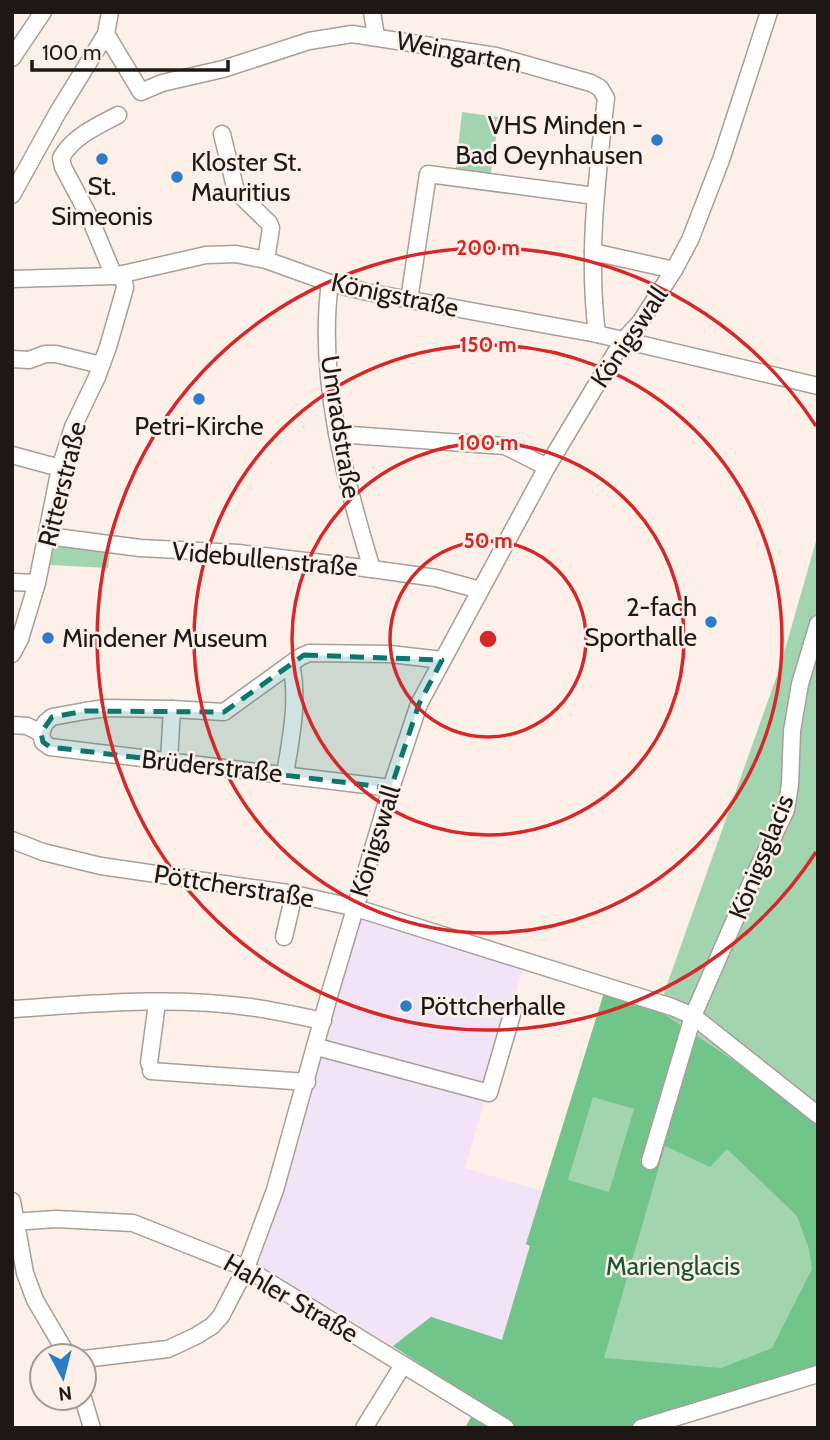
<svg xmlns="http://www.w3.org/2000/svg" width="830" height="1440" font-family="Cabin,sans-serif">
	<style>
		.commercial { fill: #f2e3f6 }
		.green { fill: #a3d4b0 }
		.forest { fill: #71c58b; fill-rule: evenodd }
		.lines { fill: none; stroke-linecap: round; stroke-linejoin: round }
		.street-casing { stroke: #aa9e98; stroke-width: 19 }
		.street { stroke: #fff; stroke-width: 16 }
		.marked { fill: #0f766e; fill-opacity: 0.2; stroke: #0f766e; stroke-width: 5; stroke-dasharray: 14 9; stroke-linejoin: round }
		.ring { fill: none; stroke: #d62828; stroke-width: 3.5 }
		.poi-dot { fill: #2b7ccb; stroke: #fdf0e9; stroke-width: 2.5 }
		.labels { text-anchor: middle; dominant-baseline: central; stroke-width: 5; stroke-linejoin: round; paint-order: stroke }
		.street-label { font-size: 26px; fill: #1d1816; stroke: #fdf0e9 }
		.poi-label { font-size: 26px; fill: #1d1816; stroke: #fdf0e9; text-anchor: start }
		.park-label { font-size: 26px; fill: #17552f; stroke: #fdf0e9 }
		.centre { fill: #d62828; stroke: #fdf0e9; stroke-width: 3.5 }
		.ring-label { font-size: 21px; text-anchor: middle; font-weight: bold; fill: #d62828; stroke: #fdf0e9; stroke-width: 5; stroke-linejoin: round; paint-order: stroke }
	</style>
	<rect width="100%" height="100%" fill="#fdf0e9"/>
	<!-- commercial -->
	<polygon class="commercial" points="361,919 523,969 465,1168 542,1191 526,1244 530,1246 502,1340 431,1318 393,1346 259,1264"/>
	<!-- green -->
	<g class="green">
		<polygon points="462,112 499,117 490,179 455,175"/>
		<polygon points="818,534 818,1376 624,1428 465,1428 479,1403 393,1346 431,1317 502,1340 530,1246 526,1244 604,993 658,1010 780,667"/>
		<polygon points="53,544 110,550 108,568 50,565"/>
	</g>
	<!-- forest -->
	<path class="forest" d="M604 993 658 1010 818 1117V1376L624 1428H465L479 1403 393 1346 431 1317 502 1340 530 1246 526 1244ZM593 1097 634 1109 609 1192 568 1180ZM665 1146 710 1167 727 1149 797 1216 809 1249 812 1269 772 1348 721 1368 604 1358Z"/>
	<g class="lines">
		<defs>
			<g id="street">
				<polyline points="372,12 376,36"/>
				<path d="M106 34 141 92 162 83 223 69 309 41 352 34 496 56 591 83 600 88 606 98C597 178 587 254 597 334"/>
				<polyline points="12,58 43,12"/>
				<polyline points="222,134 236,191 269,223 271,228 266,260"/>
				<polyline points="12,195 58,112 106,34 110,12"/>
				<polyline points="593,252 674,270"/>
				<path d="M114 276 89 216 63 167 61 158C72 137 97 126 118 115"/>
				<polyline points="12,279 114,276 206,255 236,254 266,260 330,283 367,292 597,334 818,386"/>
				<path d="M330 283C317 375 345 481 372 569"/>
				<polyline points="409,300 428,174 595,196"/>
				<polyline points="12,359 29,360 45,354 56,354 101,365"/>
				<polyline points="337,434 505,446 547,467"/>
				<polyline points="12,455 60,468"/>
				<polyline points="48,536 140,548 238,553 372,569 436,578 480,590"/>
				<polyline points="12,582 37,583"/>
				<polyline points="12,654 20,639 37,583 60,468 73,427 97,377 108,347 125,288 123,274"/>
				<polyline points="12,725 27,726 41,733"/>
				<polyline points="41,733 45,723 52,717 85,711 106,708 172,709 224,712 300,657 309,653 390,654 442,660"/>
				<polyline points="41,733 43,742 50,747 391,788"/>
				<polyline points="169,760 172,709"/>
				<path d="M285 774C291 738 299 700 291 664"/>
				<polyline points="12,840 43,852 101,866 294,894 356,908 672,1007 693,1016 818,1115"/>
				<polyline points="284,937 294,894"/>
				<path d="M12 1009C90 1004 171 996 249 1007 273 1010 298 1016 323 1021"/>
				<polyline points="317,1047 489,1093 513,1011"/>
				<polyline points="149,1063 157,1003"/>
				<polyline points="151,1071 307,1082"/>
				<polyline points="650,1161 693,1016 754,876 786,810 790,784 792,731 800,684 818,624"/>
				<polyline points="12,1201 25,1273 35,1300 68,1356"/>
				<polyline points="12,1222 56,1219 133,1223 246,1268 506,1428"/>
				<polyline points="84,1359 168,1349 196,1336 212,1326 221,1316 246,1268 275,1190 329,996 391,788 419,704 547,467 622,342 641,321 674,270 690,240 721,160 769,12"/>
				<polyline points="83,1398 92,1428"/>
				<polyline points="364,1428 403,1365"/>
				<polyline points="641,1428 818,1374"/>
			</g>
		</defs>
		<!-- street casing -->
		<use href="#street" class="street-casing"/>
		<!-- street -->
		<use href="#street" class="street"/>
	</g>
	<!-- marked area -->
	<path class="marked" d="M304 655 442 660 419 704 391 788 50 747 43 742 41 733 52 717 85 711 224 712Z"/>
	<!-- distance rings -->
	<g class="ring">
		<circle cx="488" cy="639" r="98"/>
		<circle cx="488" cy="639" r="196"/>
		<circle cx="488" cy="639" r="294"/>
		<path d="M816 852A391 391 0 1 1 816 426"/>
	</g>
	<!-- markers -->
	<g class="poi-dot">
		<circle cx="657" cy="140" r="7"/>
		<circle cx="102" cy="159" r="7"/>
		<circle cx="177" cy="177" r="7"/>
		<circle cx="199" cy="399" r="7"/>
		<circle cx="711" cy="622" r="7"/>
		<circle cx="48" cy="638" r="7"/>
		<circle cx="406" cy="1006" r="7"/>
	</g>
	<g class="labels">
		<!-- street labels -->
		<g class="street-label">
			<text transform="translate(459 52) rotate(11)">Weingarten</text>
			<text transform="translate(395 295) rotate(12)">Königstraße</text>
			<text transform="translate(629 337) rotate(-56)">Königswall</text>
			<text transform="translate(341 427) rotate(81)">Umradstraße</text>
			<text transform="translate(62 484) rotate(-76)">Ritterstraße</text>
			<text transform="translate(265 559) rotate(5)">Videbullenstraße</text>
			<text transform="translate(212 766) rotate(6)">Brüderstraße</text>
			<text transform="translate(375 841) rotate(-73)">Königswall</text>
			<text transform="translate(761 857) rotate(-68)">Königsglacis</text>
			<text transform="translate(234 886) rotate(9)">Pöttcherstraße</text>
			<text transform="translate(291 1298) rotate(30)">Hahler Straße</text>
		</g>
		<!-- poi labels -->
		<g class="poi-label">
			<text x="643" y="125" text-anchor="end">VHS Minden -<tspan x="643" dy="30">Bad Oeynhausen</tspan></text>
			<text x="191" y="162">Kloster St.<tspan x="191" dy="30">Mauritius</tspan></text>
			<text x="102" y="186" text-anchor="middle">St.<tspan x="102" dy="30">Simeonis</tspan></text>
			<text x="199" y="426" text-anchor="middle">Petri-Kirche</text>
			<text x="697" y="607" text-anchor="end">2-fach<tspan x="697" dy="30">Sporthalle</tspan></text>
			<text x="62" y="638">Mindener Museum</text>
			<text x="420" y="1006">Pöttcherhalle</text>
		</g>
		<!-- park labels -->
		<g class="park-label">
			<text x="673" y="1266">Marienglacis</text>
		</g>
	</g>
	<circle cx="488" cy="639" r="10" class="centre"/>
	<g class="ring-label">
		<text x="488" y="255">200 m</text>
		<text x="488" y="352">150 m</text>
		<text x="488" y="450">100 m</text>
		<text x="488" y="548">50 m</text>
	</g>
	<!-- border -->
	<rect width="830" height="1440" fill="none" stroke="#1d1816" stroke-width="28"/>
	<!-- north arrow -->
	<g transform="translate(63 1377) rotate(173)"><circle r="33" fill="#fdf0e9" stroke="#a39a95" stroke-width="2"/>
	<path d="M0-5L12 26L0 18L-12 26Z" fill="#2b7ccb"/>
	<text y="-10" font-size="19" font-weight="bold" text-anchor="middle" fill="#1d1816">N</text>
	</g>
	<!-- scale -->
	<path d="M32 60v10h196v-10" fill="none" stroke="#1d1816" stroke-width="3.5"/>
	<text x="42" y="60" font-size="21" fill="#1d1816" stroke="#fdf0e9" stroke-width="5" paint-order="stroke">100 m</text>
</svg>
